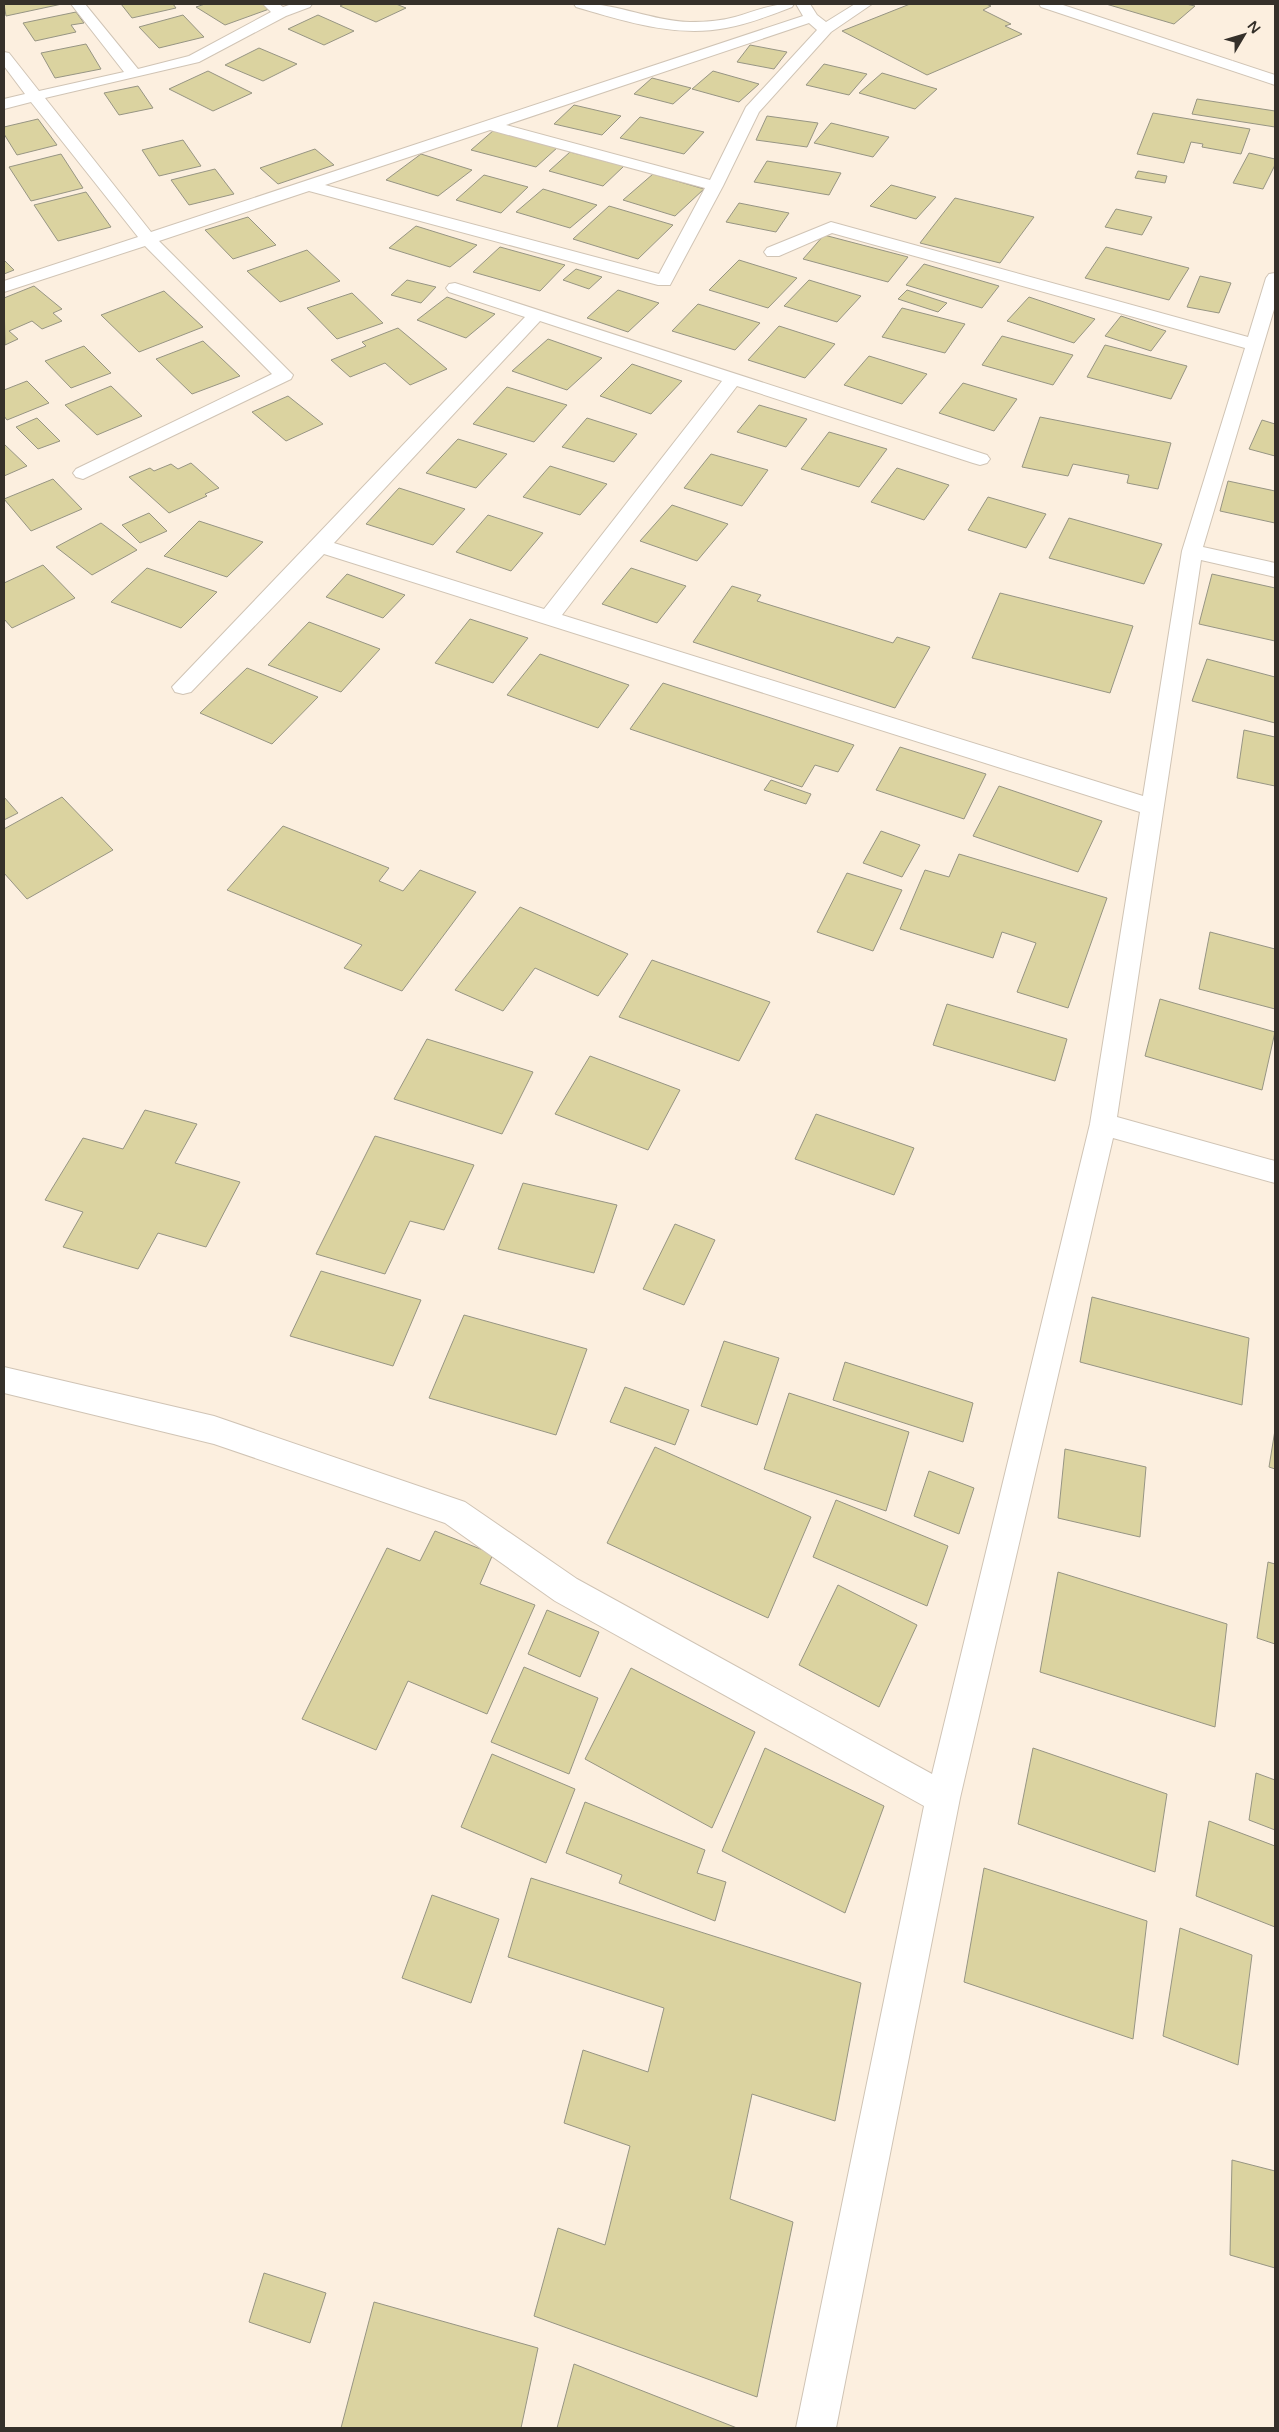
<svg xmlns="http://www.w3.org/2000/svg" width="1279" height="2432" font-family="'Varela Round',sans-serif">
	<style>
		.building { fill: #dbd3a0; stroke: #979583 }
		.lines { fill: none; stroke-linecap: round; stroke-linejoin: round }
		.minor-casing { stroke: #d0c4b5; stroke-width: 2 }
		.tertiary-casing { stroke: #d0c4b5; stroke-width: 2 }
		.minor { fill: #fff; fill-rule: evenodd }
		.tertiary { fill: #fff; fill-rule: evenodd }
	</style>
	<rect width="100%" height="100%" fill="#fcefdf"/>
	<!-- building -->
	<g class="building">
		<polygon points="4,4 62,4 6,16"/>
		<polygon points="121,4 173,4 176,8 132,18"/>
		<polygon points="205,4 264,4 272,8 225,25 196,7"/>
		<polygon points="344,4 396,4 406,8 376,22 340,6"/>
		<polygon points="910,4 986,4 991,6 983,10 1011,24 1005,26 1022,34 927,75 842,31"/>
		<polygon points="1106,4 1186,4 1195,6 1174,24"/>
		<polygon points="76,12 84,23 71,25 76,32 35,41 23,23"/>
		<polygon points="183,15 204,37 159,48 139,27"/>
		<polygon points="318,15 354,31 324,45 288,29"/>
		<polygon points="86,44 101,69 55,78 41,53"/>
		<polygon points="750,45 787,52 774,69 737,62"/>
		<polygon points="259,48 297,64 263,81 225,65"/>
		<polygon points="824,64 867,74 849,95 806,85"/>
		<polygon points="208,71 252,93 213,111 169,89"/>
		<polygon points="713,71 759,84 739,102 692,89"/>
		<polygon points="882,73 937,89 915,109 859,93"/>
		<polygon points="652,78 691,88 673,104 634,94"/>
		<polygon points="138,86 153,108 119,115 104,93"/>
		<polygon points="1197,99 1275,111 1275,127 1192,114"/>
		<polygon points="574,105 621,116 602,135 554,124"/>
		<polygon points="1153,113 1250,129 1241,154 1202,147 1203,144 1191,142 1184,163 1137,154"/>
		<polygon points="767,116 818,123 807,147 756,140"/>
		<polygon points="640,117 704,132 684,154 620,138"/>
		<polygon points="38,119 57,145 17,155 4,134 4,127"/>
		<polygon points="831,123 889,137 873,157 814,143"/>
		<polygon points="494,130 558,147 536,167 471,150"/>
		<polygon points="183,140 201,166 159,176 142,150"/>
		<polygon points="315,149 334,165 278,184 260,168"/>
		<polygon points="570,152 624,166 603,186 549,171"/>
		<polygon points="1249,153 1275,159 1275,165 1263,189 1233,183"/>
		<polygon points="61,154 83,188 31,201 9,167"/>
		<polygon points="421,154 472,170 438,196 386,180"/>
		<polygon points="767,161 841,173 829,195 754,182"/>
		<polygon points="215,169 234,194 189,205 171,180"/>
		<polygon points="1138,171 1167,176 1165,183 1135,178"/>
		<polygon points="653,174 704,189 675,216 623,200"/>
		<polygon points="484,175 528,187 501,213 456,200"/>
		<polygon points="891,185 936,197 916,219 870,206"/>
		<polygon points="543,189 597,205 570,228 516,212"/>
		<polygon points="86,192 111,227 58,241 34,205"/>
		<polygon points="955,198 1034,217 1000,263 920,243"/>
		<polygon points="739,203 789,213 776,232 726,222"/>
		<polygon points="609,206 673,225 638,259 573,239"/>
		<polygon points="1116,209 1152,217 1142,235 1105,227"/>
		<polygon points="248,217 276,245 233,259 205,230"/>
		<polygon points="416,226 477,245 450,267 389,248"/>
		<polygon points="824,235 908,257 888,282 803,259"/>
		<polygon points="500,247 565,265 540,291 473,272"/>
		<polygon points="1106,247 1189,268 1169,300 1085,278"/>
		<polygon points="307,250 340,281 280,302 247,271"/>
		<polygon points="4,260 14,270 4,274"/>
		<polygon points="739,260 797,278 768,308 709,290"/>
		<polygon points="924,264 999,286 982,308 906,285"/>
		<polygon points="576,269 602,277 589,289 563,280"/>
		<polygon points="1200,276 1231,283 1219,313 1187,307"/>
		<polygon points="407,280 436,287 421,303 391,295"/>
		<polygon points="809,280 861,296 837,322 784,306"/>
		<polygon points="34,286 62,309 53,313 62,321 42,329 32,321 9,331 18,339 5,345 4,298"/>
		<polygon points="618,290 659,303 628,332 587,318"/>
		<polygon points="907,290 947,303 938,312 898,299"/>
		<polygon points="164,291 203,327 139,352 101,315"/>
		<polygon points="352,293 383,323 337,339 307,308"/>
		<polygon points="447,297 495,314 466,338 417,320"/>
		<polygon points="1029,297 1095,319 1074,343 1007,321"/>
		<polygon points="698,304 760,323 735,350 672,331"/>
		<polygon points="902,308 965,324 945,353 882,337"/>
		<polygon points="1121,316 1166,331 1151,351 1105,336"/>
		<polygon points="779,326 835,344 805,378 748,360"/>
		<polygon points="398,328 447,369 410,385 385,363 350,377 331,360 366,346 362,342"/>
		<polygon points="1002,336 1073,355 1053,385 982,365"/>
		<polygon points="548,339 602,358 567,390 512,371"/>
		<polygon points="203,341 240,376 192,394 156,359"/>
		<polygon points="1105,345 1187,366 1171,399 1087,377"/>
		<polygon points="84,346 111,373 71,388 45,361"/>
		<polygon points="869,356 927,374 902,404 844,385"/>
		<polygon points="632,364 682,381 651,414 600,396"/>
		<polygon points="27,381 49,403 7,420 4,416 4,390"/>
		<polygon points="963,383 1017,399 994,431 939,413"/>
		<polygon points="111,386 142,416 97,435 65,405"/>
		<polygon points="507,387 567,405 534,442 473,424"/>
		<polygon points="288,396 323,424 286,441 252,412"/>
		<polygon points="759,405 807,419 786,447 737,432"/>
		<polygon points="1040,417 1171,443 1158,489 1127,483 1129,475 1073,464 1068,476 1022,467"/>
		<polygon points="37,418 60,441 38,449 16,427"/>
		<polygon points="587,418 637,434 614,462 562,447"/>
		<polygon points="1262,420 1275,424 1275,456 1249,449"/>
		<polygon points="829,432 887,449 859,487 801,469"/>
		<polygon points="458,439 507,454 476,488 426,473"/>
		<polygon points="4,444 27,466 4,476"/>
		<polygon points="711,454 768,470 742,506 684,488"/>
		<polygon points="191,463 219,488 205,494 207,496 169,513 129,477 150,468 154,471 171,464 178,469"/>
		<polygon points="550,466 607,484 580,515 523,497"/>
		<polygon points="897,468 949,485 924,520 871,502"/>
		<polygon points="53,479 82,509 31,531 4,499"/>
		<polygon points="1228,481 1275,491 1275,523 1220,511"/>
		<polygon points="399,488 465,509 433,545 366,524"/>
		<polygon points="988,497 1046,514 1026,548 968,530"/>
		<polygon points="672,505 728,524 697,561 640,541"/>
		<polygon points="149,513 167,531 140,543 122,525"/>
		<polygon points="488,515 543,533 511,571 456,552"/>
		<polygon points="1069,518 1162,544 1144,584 1049,558"/>
		<polygon points="199,521 263,542 227,577 164,556"/>
		<polygon points="101,523 137,550 92,575 56,547"/>
		<polygon points="43,565 75,598 12,628 4,619 4,583"/>
		<polygon points="147,568 217,592 181,628 111,602"/>
		<polygon points="631,568 686,586 657,623 602,604"/>
		<polygon points="347,574 405,595 383,618 326,597"/>
		<polygon points="1212,574 1275,588 1275,641 1199,624"/>
		<polygon points="732,586 761,595 757,601 893,643 897,637 930,647 895,708 693,642"/>
		<polygon points="1000,593 1133,626 1110,693 972,658"/>
		<polygon points="470,619 528,638 493,683 435,663"/>
		<polygon points="309,622 380,649 341,692 268,665"/>
		<polygon points="540,654 629,685 598,728 507,695"/>
		<polygon points="1207,659 1275,677 1275,723 1192,701"/>
		<polygon points="247,668 318,697 272,744 200,713"/>
		<polygon points="663,683 854,745 838,772 815,765 802,787 630,729"/>
		<polygon points="1244,730 1275,737 1275,786 1237,778"/>
		<polygon points="900,747 986,774 964,819 876,790"/>
		<polygon points="771,780 811,794 806,804 764,790"/>
		<polygon points="999,786 1102,821 1078,872 973,836"/>
		<polygon points="4,797 18,813 4,820"/>
		<polygon points="62,797 113,850 27,899 4,873 4,829"/>
		<polygon points="283,826 389,868 379,881 403,891 420,870 476,892 402,991 344,968 362,945 227,890"/>
		<polygon points="881,831 920,845 902,877 863,863"/>
		<polygon points="959,854 1107,898 1068,1008 1017,992 1036,943 1002,932 993,958 900,929 925,870 949,877"/>
		<polygon points="847,873 902,890 873,951 817,932"/>
		<polygon points="520,907 628,954 598,996 535,968 503,1011 455,990"/>
		<polygon points="1210,932 1275,949 1275,1009 1199,989"/>
		<polygon points="652,960 770,1002 739,1061 619,1017"/>
		<polygon points="1160,999 1275,1032 1262,1090 1145,1056"/>
		<polygon points="947,1004 1067,1039 1055,1081 933,1045"/>
		<polygon points="427,1039 533,1072 502,1134 394,1099"/>
		<polygon points="590,1056 680,1090 648,1150 555,1114"/>
		<polygon points="145,1110 197,1124 175,1163 240,1182 206,1247 158,1233 138,1269 63,1247 83,1212 45,1200 83,1138 123,1149"/>
		<polygon points="816,1114 914,1148 894,1195 795,1159"/>
		<polygon points="375,1136 474,1165 444,1230 410,1221 385,1274 316,1254"/>
		<polygon points="523,1183 617,1205 594,1273 498,1249"/>
		<polygon points="675,1224 715,1240 684,1305 643,1289"/>
		<polygon points="321,1271 421,1300 393,1366 290,1336"/>
		<polygon points="1092,1297 1249,1338 1242,1405 1080,1362"/>
		<polygon points="464,1315 587,1349 556,1435 429,1398"/>
		<polygon points="724,1341 779,1358 757,1425 701,1406"/>
		<polygon points="845,1362 973,1403 963,1442 833,1400"/>
		<polygon points="625,1387 689,1410 675,1445 610,1422"/>
		<polygon points="789,1393 909,1432 886,1511 764,1469"/>
		<polygon points="1275,1430 1275,1469 1269,1467"/>
		<polygon points="655,1447 811,1517 768,1618 607,1543"/>
		<polygon points="1065,1449 1146,1467 1140,1537 1058,1518"/>
		<polygon points="929,1471 974,1488 959,1534 914,1516"/>
		<polygon points="836,1500 948,1546 927,1606 813,1557"/>
		<polygon points="435,1531 493,1554 480,1584 535,1605 487,1714 408,1681 376,1750 302,1719 387,1548 420,1561"/>
		<polygon points="1268,1562 1275,1564 1275,1644 1257,1638"/>
		<polygon points="1058,1572 1227,1624 1215,1727 1040,1672"/>
		<polygon points="838,1585 917,1625 879,1707 799,1665"/>
		<polygon points="547,1610 599,1632 580,1677 528,1654"/>
		<polygon points="524,1667 598,1698 569,1774 491,1742"/>
		<polygon points="631,1668 755,1732 712,1828 585,1759"/>
		<polygon points="765,1748 884,1806 845,1913 722,1851"/>
		<polygon points="1033,1748 1167,1794 1155,1872 1018,1824"/>
		<polygon points="492,1754 575,1789 546,1863 461,1827"/>
		<polygon points="1256,1773 1275,1780 1275,1830 1249,1820"/>
		<polygon points="585,1802 705,1850 697,1873 726,1882 715,1921 619,1883 622,1875 566,1853"/>
		<polygon points="1209,1821 1275,1846 1275,1927 1196,1896"/>
		<polygon points="984,1868 1147,1921 1133,2039 964,1982"/>
		<polygon points="531,1878 861,1983 835,2121 752,2094 730,2199 793,2222 757,2397 534,2316 558,2228 605,2245 630,2146 564,2123 583,2050 648,2072 664,2008 508,1957"/>
		<polygon points="432,1895 499,1919 471,2003 402,1978"/>
		<polygon points="1180,1928 1252,1955 1238,2065 1163,2036"/>
		<polygon points="1232,2160 1275,2171 1275,2268 1230,2255"/>
		<polygon points="264,2273 326,2293 310,2343 249,2322"/>
		<polygon points="374,2302 538,2348 521,2428 341,2428"/>
		<polygon points="574,2364 737,2428 557,2428"/>
	</g>
	<g class="lines">
		<defs>
			<g id="minor">
				<path d="M71 4H85L138 69 189 56 271 12 263 4H279L283 7 292 4H312L310 7 286 16 199 62 45 98 151 232 803 16 796 4H810L817 15 826 22 855 4H872L831 32 759 112 723 186 670 285H658L309 191 159 241 293 375 291 379 83 479 76 477 73 473 76 469 272 374 145 246 4 292V281L138 237 31 102 4 109V99L25 94 4 66V52L9 53 39 91 124 72ZM809 23 817 30 746 107 710 180 506 125ZM490 130 705 188 659 274 325 185Z"/>
				<path d="M831 222 1248 337 1266 278 1269 274 1275 273V306L1203 547 1275 563V577L1201 560 1117 1117 1275 1161V1183L1113 1138 960 1798 836 2428H796L924 1806 555 1601 445 1523 214 1444 4 1393V1367L214 1416 465 1502 577 1579 932 1774 1090 1124 1140 812 324 554 191 692 183 694 175 692 172 687 525 317 449 292 446 288 449 284 455 283 987 455 990 459 987 463 980 465 973 463 737 386 562 615 1143 796 1182 551 1245 348 832 233 779 256H767L764 252 767 248ZM540 321 722 381 544 609 334 543Z"/>
			</g>
			<g id="tertiary">
				<path d="M574 4C613 1 650 21 690 22 705 22 721 21 735 17 756 11 773 3 794 4L792 7C771 15 749 24 726 28 676 38 624 21 576 7Z"/>
				<polygon points="1039,4 1060,4 1275,75 1275,85 1041,7"/>
			</g>
		</defs>
		<!-- minor casing -->
		<use href="#minor" class="minor-casing"/>
		<!-- tertiary casing -->
		<use href="#tertiary" class="tertiary-casing"/>
		<!-- minor -->
		<use href="#minor" class="minor"/>
		<!-- tertiary -->
		<use href="#tertiary" class="tertiary"/>
	</g>
	<!-- border -->
	<rect width="1279" height="2432" fill="none" stroke="#35302a" stroke-width="10"/>
	<!-- north arrow -->
	<g transform="translate(1244 35) rotate(52)" stroke="#fcefdf" stroke-width="4" paint-order="stroke">
	<path d="M0-4L9 19L0 12L-9 19Z" fill="#35302a"/>
	<text y="-8" font-size="14" font-weight="bold" text-anchor="middle" fill="#35302a">N</text>
	</g>
</svg>
